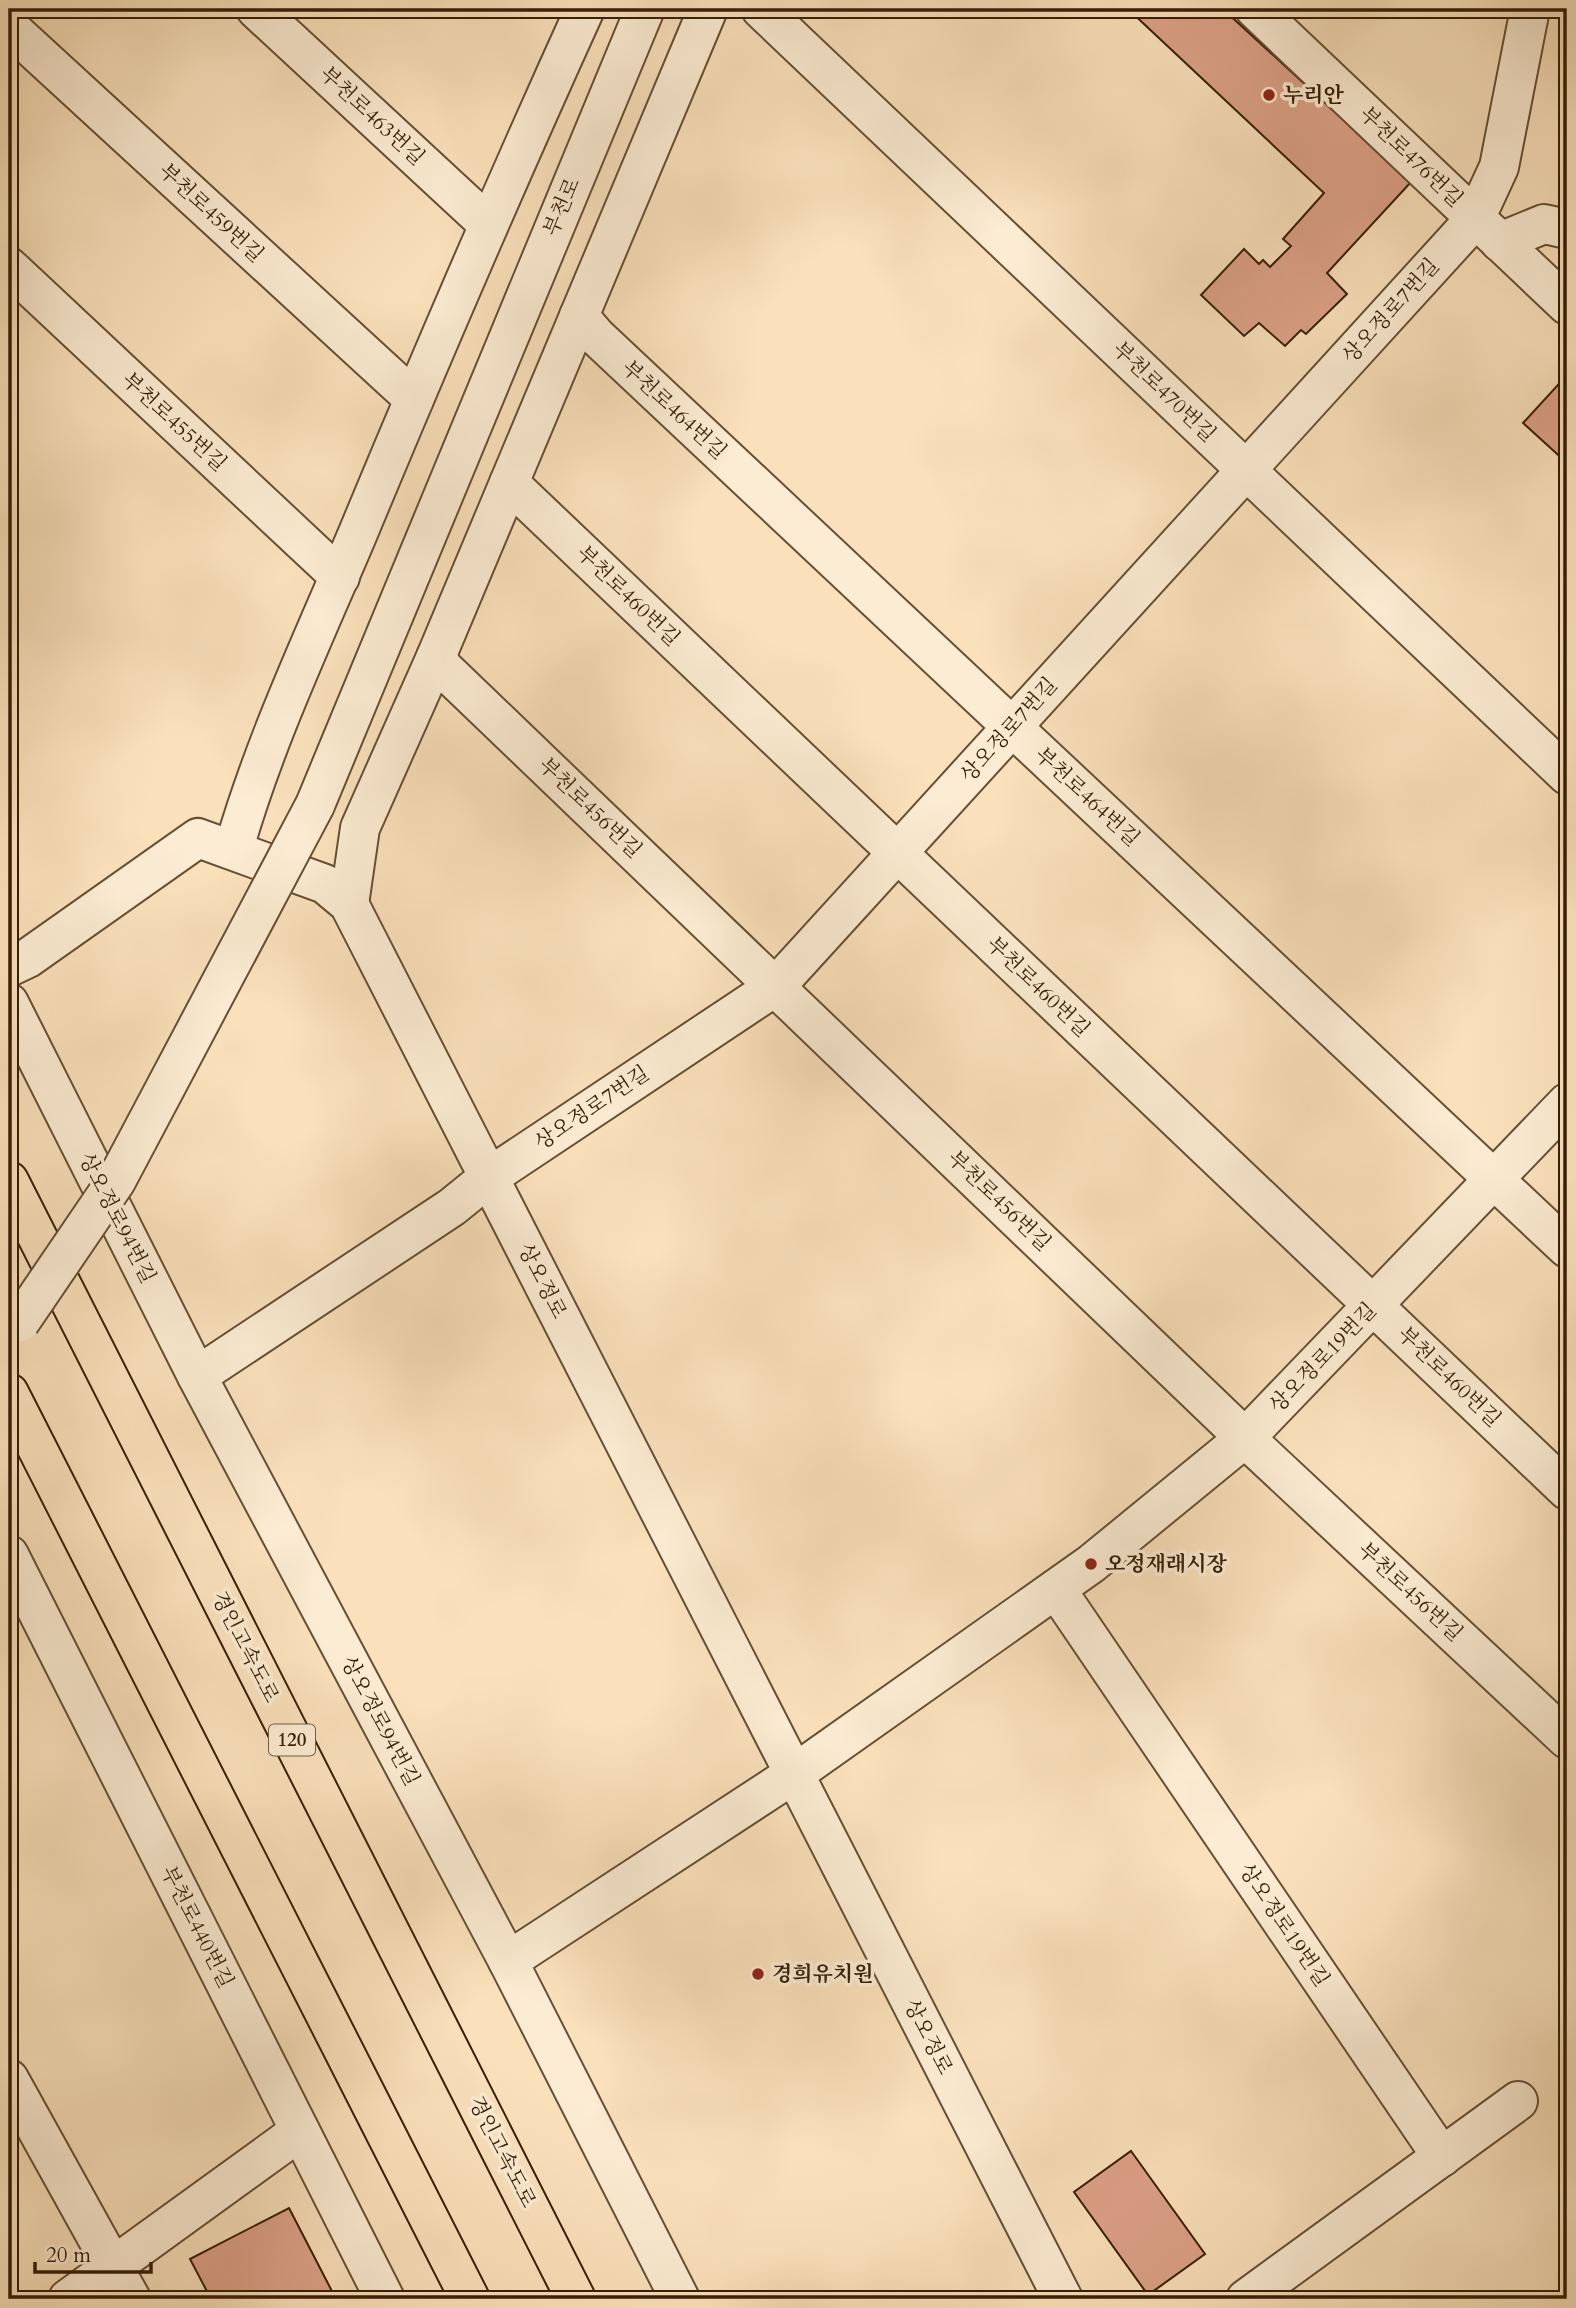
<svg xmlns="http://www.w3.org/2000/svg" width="1576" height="2308" font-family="Cardo,'Noto Serif KR',serif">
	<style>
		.building { fill: #dda289; stroke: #351e06; stroke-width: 2 }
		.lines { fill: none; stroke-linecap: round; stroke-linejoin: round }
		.minor-casing { stroke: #664f34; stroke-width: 42 }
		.highway-casing { stroke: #351e06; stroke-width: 42 }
		.minor { stroke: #fcecd3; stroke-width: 38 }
		.highway { stroke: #fae1bc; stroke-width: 38 }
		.minor-bridge-casing { stroke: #664f34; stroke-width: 42; stroke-linecap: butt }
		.minor-bridge { stroke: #fcecd3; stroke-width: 38 }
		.poi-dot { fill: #8f2418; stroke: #fcecd3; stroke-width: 2.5 }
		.labels { text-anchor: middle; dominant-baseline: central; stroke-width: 7; stroke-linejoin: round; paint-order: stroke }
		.shield { fill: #fcecd3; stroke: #715c44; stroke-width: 2 }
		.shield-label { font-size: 19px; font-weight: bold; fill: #351e06 }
		.poi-label { font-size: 21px; font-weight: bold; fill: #351e06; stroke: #fcecd3; text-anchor: start }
		.street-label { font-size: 21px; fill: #351e06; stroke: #fcecd3 }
	</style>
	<rect width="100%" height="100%" fill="#fae1bc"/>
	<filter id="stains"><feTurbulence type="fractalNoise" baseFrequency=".00286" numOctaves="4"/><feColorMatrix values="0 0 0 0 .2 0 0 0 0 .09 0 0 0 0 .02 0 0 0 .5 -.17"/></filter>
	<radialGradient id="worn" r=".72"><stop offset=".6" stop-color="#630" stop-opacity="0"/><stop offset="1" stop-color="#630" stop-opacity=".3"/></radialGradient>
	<!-- building -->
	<g class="building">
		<polygon points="1128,9 1223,9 1411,182 1327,273 1347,294 1306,334 1301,330 1285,346 1259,323 1244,336 1201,295 1244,249 1259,264 1263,260 1270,267 1291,246 1283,239 1324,193"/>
		<polygon points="1567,375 1567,463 1523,423"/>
		<polygon points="1131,2151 1205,2254 1148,2295 1074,2192"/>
		<polygon points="289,2208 336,2299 211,2299 190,2259"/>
	</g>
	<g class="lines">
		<defs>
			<g id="minor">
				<polyline points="256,9 488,224"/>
				<polyline points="761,9 1567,775"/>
				<polyline points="1255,9 1567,305"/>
				<polyline points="9,27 414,399"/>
				<polyline points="1500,242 1544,224 1567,229"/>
				<polyline points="9,267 340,577"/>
				<polyline points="579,316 596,336 1567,1248"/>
				<polyline points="509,483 1567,1490"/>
				<polyline points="436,657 444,669 1245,1438 1567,1739"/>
				<polyline points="315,805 645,9"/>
				<path d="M234 848C265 740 314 637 358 533 431 357 506 183 585 9"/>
				<polyline points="349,904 360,828 436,657 708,9"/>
				<polyline points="9,967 28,958 198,838 325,884 349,904 1063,2299"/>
				<polyline points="9,1003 197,1376 508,1961 680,2299"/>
				<polyline points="197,1376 452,1207 489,1177 776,986 1475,219 1499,167 1530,9"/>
				<polyline points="9,1555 385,2299"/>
				<polyline points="1056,1589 1442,2157"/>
				<polyline points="508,1961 794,1774 1091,1564 1245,1438 1567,1103"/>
				<polyline points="9,2079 131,2299"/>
				<polyline points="68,2299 300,2131"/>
				<polyline points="1246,2299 1518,2101"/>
			</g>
			<g id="highway">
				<polyline points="9,1181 576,2299"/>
				<polyline points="9,1393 470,2299"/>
			</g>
		</defs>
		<!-- minor casing -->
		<use href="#minor" class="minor-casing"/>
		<!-- highway casing -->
		<use href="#highway" class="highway-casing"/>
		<!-- minor -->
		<use href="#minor" class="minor"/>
		<!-- highway -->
		<use href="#highway" class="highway"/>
		<defs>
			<polyline id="minor-bridge" points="20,1322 116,1181 315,805"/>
		</defs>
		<!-- minor-bridge casing -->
		<use href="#minor-bridge" class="minor-bridge-casing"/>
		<!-- minor-bridge -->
		<use href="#minor-bridge" class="minor-bridge"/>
	</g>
	<!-- markers -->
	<g class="poi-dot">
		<circle cx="1269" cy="95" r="7"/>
		<circle cx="1091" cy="1564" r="7"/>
		<circle cx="758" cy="1974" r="7"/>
	</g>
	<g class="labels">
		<!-- shield labels -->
		<rect class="shield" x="269" y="1724.5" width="46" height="31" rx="5"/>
		<g class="shield-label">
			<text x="292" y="1740">120</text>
		</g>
		<!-- poi labels -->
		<g class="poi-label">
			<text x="1283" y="95">누리안</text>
			<text x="1105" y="1564">오정재래시장</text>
			<text x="772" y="1974">경희유치원</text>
		</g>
		<!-- street labels -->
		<g class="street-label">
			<text transform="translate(372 116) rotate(43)">부천로463번길</text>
			<text transform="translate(1411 157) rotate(44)">부천로476번길</text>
			<text transform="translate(562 207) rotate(-67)">부천로</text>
			<text transform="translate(211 213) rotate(43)">부천로459번길</text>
			<text transform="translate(1391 311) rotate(-48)">상오정로7번길</text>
			<text transform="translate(1164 392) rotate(44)">부천로470번길</text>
			<text transform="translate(674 410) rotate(43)">부천로464번길</text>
			<text transform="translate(174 422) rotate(43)">부천로455번길</text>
			<text transform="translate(628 596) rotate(44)">부천로460번길</text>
			<text transform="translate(1009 730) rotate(-48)">상오정로7번길</text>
			<text transform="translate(1087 797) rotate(43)">부천로464번길</text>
			<text transform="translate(590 808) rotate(44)">부천로456번길</text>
			<text transform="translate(1038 987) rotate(44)">부천로460번길</text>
			<text transform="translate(592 1108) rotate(-34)">상오정로7번길</text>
			<text transform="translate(999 1201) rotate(44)">부천로456번길</text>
			<text transform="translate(117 1218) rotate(63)">상오정로94번길</text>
			<text transform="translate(542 1281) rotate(63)">상오정로</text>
			<text transform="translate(1323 1358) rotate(-46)">상오정로19번길</text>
			<text transform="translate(1449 1377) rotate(44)">부천로460번길</text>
			<text transform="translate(1410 1592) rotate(43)">부천로456번길</text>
			<text transform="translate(245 1647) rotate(63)">경인고속도로</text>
			<text transform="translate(380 1721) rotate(62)">상오정로94번길</text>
			<text transform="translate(1284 1925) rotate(56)">상오정로19번길</text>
			<text transform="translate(197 1927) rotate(63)">부천로440번길</text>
			<text transform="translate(928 2037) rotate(63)">상오정로</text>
			<text transform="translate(502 2152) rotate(63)">경인고속도로</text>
		</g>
	</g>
	<!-- margin -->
	<rect width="1576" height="2308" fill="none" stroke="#fae1bc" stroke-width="35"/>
	<rect x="10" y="10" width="1555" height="2287" fill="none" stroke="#351e06" stroke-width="3.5"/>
	<rect x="18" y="18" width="1541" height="2273" fill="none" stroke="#351e06" stroke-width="2"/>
	<!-- scale -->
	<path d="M35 2262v10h116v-10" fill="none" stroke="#351e06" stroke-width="3.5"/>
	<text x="46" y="2262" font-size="21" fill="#351e06" stroke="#fcecd3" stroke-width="5" paint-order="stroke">20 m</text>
	<rect width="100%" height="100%" filter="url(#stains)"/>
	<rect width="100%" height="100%" fill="url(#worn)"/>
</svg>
